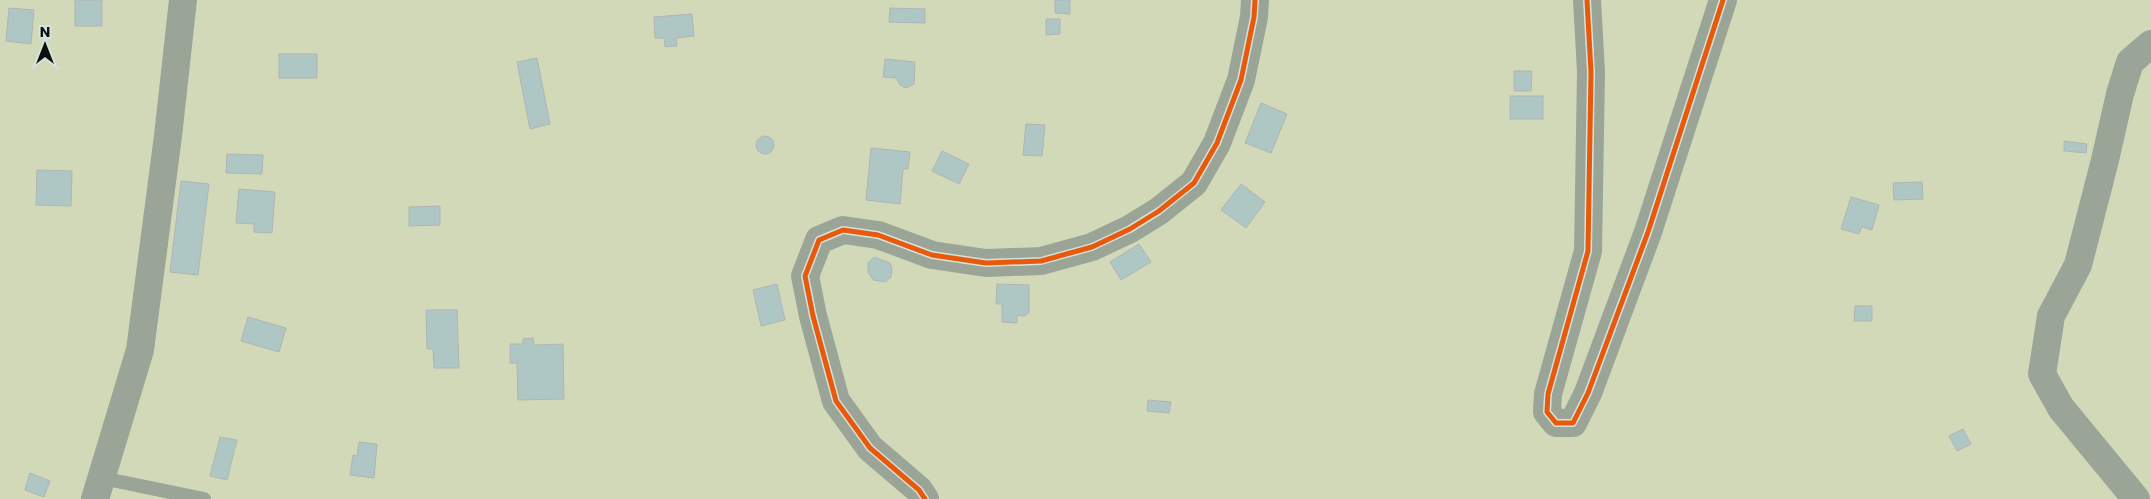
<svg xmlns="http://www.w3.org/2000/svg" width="2151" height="499" font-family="Poppins,sans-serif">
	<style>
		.green { fill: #d2d9b8 }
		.building { fill: #afc7c4; stroke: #afb5b3 }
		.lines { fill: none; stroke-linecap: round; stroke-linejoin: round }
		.service { stroke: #9aa598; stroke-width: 14 }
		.minor { stroke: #9aa598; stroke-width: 28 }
		.tertiary { stroke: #9aa598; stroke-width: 28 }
		.cycleway-casing { stroke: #d5e3dd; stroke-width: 8 }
		.cycleway { stroke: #e8590c; stroke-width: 5 }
	</style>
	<rect width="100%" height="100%" fill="#d8e0dc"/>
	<!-- green -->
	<rect class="green" x="0" y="0" width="2151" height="499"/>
	<!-- building -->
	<g class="building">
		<rect x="75" y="0" width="27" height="26"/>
		<polygon points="1055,0 1070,0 1070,14 1055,13"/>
		<polygon points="9,8 34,10 31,44 6,41"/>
		<polygon points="890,8 925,9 925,23 889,22"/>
		<polygon points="692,14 694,36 676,38 677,46 665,47 664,38 655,38 654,17"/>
		<polygon points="1046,19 1060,19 1060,34 1046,35"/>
		<rect x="279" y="54" width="38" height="24"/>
		<polygon points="537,58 550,124 530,129 517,62"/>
		<polygon points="885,59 915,62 914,84 906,88 900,85 896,78 883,77"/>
		<polygon points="1514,71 1532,71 1531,91 1514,91"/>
		<rect x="1510" y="96" width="33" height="23"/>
		<polygon points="1261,103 1287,114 1271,153 1245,143"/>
		<polygon points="1026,124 1045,125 1042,156 1023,155"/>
		<circle cx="765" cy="145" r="9"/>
		<polygon points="2064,141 2087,144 2086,153 2064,151"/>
		<polygon points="871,148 910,152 908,169 903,169 900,204 866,200"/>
		<polygon points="942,151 969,164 959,184 932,171"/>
		<polygon points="227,154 263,155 262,174 226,173"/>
		<polygon points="37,170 72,171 71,206 36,205"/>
		<polygon points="181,181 209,184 198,275 170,272"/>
		<polygon points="1922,182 1923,199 1894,200 1893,183"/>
		<polygon points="1241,184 1265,202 1246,228 1221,210"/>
		<polygon points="239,189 275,192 272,233 254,232 254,224 236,223"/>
		<polygon points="1851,197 1879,205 1872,230 1862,227 1859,234 1841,229"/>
		<polygon points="440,206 440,225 409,226 409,207"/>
		<polygon points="1139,244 1151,262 1121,280 1110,262"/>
		<polygon points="874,257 890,263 892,269 891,277 885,282 873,280 868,272 868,263"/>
		<polygon points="777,284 785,320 761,326 753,290"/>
		<polygon points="997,284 1029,285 1029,313 1024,316 1017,315 1017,323 1002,322 1002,304 996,304"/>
		<polygon points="1855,306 1872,306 1872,321 1854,321"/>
		<polygon points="426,310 457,310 459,368 434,368 433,349 427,349"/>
		<polygon points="248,317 286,328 279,352 241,341"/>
		<polygon points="533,338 534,345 563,344 564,399 518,400 517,363 510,363 510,344 523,344 523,339"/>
		<polygon points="1148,400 1171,402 1169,413 1147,411"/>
		<polygon points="1963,429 1971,444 1957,451 1949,436"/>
		<polygon points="220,437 237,440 227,480 210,476"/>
		<polygon points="359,442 377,444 374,478 350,475 353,455 357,456"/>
		<polygon points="30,473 50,481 44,497 25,490"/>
	</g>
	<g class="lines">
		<!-- service -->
		<polyline class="service" points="102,478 204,499"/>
		<!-- minor -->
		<g class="minor">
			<polyline points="1587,0 1591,72 1588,251 1548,394 1547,412 1556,423 1573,423 1588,393 1648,232 1723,0"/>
			<polyline points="925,499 919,490 870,448 836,401 813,316 805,276 819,240 843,230 878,235 932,255 986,263 1041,261 1092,247 1130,229 1159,211 1194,183 1217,143 1241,80 1254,17 1255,0"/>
			<polyline points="2136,499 2061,408 2042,374 2051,316 2078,265 2105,160 2120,94 2130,62 2151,44"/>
		</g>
		<!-- tertiary -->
		<polyline class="tertiary" points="95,499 140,350 168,136 183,0"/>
		<defs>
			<g id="cycleway">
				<polyline points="1587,0 1591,72 1588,251 1548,394 1547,412 1556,423 1573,423 1588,393 1648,232 1723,0"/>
				<polyline points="925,499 919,490 870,448 836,401 813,316 805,276 819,240 843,230 878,235 932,255 986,263 1041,261 1092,247 1130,229 1159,211 1194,183 1217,143 1241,80 1254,17 1255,0"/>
			</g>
		</defs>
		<!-- cycleway casing -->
		<use href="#cycleway" class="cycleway-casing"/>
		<!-- cycleway -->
		<use href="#cycleway" class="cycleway"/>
	</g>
	<!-- north arrow -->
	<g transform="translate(45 45)" stroke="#d5e3dd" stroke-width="4" paint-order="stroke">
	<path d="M0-4L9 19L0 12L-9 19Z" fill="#0b100e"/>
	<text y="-8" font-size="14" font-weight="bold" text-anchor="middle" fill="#0b100e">N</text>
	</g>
</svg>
